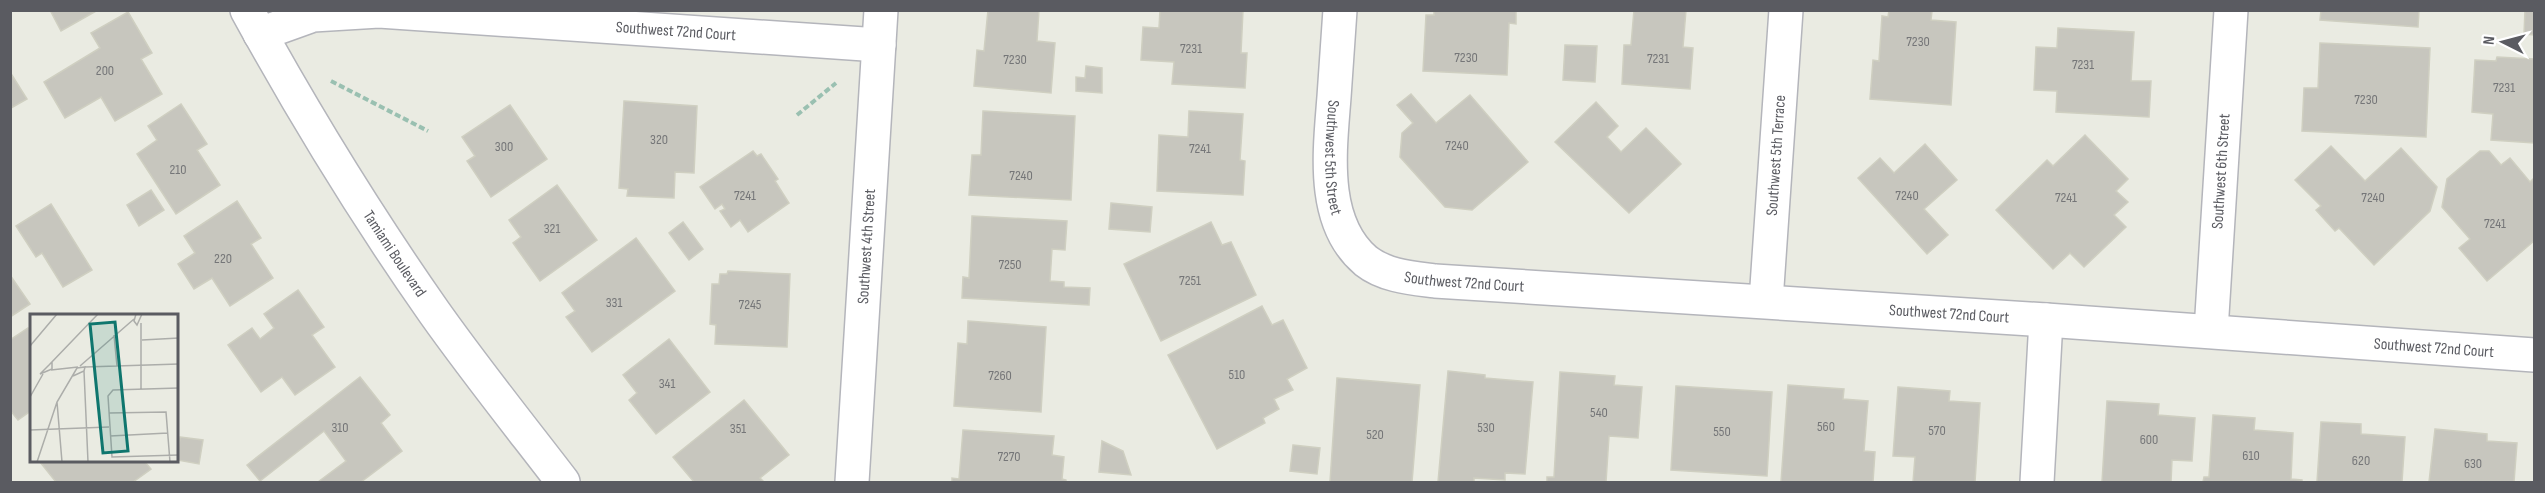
<svg xmlns="http://www.w3.org/2000/svg" width="2545" height="493" font-family="'Sofia Sans Condensed',sans-serif">
	<style>
		.building { fill: #c7c6be; stroke: #cfcfc1; stroke-width: 1.5 }
		.lines { fill: none; stroke-linecap: round; stroke-linejoin: round }
		.minor-casing { stroke: #b4b5bb; stroke-width: 36 }
		.tertiary-casing { stroke: #b4b5bb; stroke-width: 36 }
		.path { stroke: #9ac0b1; stroke-width: 4; stroke-dasharray: 6 3; stroke-linecap: butt }
		.minor { stroke: #fff; stroke-width: 33 }
		.tertiary { stroke: #fff; stroke-width: 33 }
		.labels { text-anchor: middle; dominant-baseline: central; stroke-width: 6; stroke-linejoin: round; paint-order: stroke }
		.number-label { font-size: 14px; fill: #757678 }
		.street-label { font-size: 16px; fill: #5a5b61; stroke: #fff }
		.inset-road { fill: none; stroke: #acadaa; stroke-width: 1.5 }
		.view { fill: #0f766e; fill-opacity: 0.15; stroke: #0f766e; stroke-width: 3 }
		.inset-edge { fill: none; stroke: #5a5b61; stroke-width: 3 }
	</style>
	<rect width="100%" height="100%" fill="#eaebe2"/>
	<!-- building -->
	<g class="building">
		<polygon points="50,10 98,10 61,31"/>
		<polygon points="988,10 1039,10 1037,41 1055,43 1051,93 974,86 977,50 984,51"/>
		<polygon points="1160,10 1243,10 1241,53 1247,53 1245,88 1172,84 1174,62 1141,60 1143,27 1159,28"/>
		<polygon points="1434,10 1516,10 1516,24 1509,23 1507,75 1423,71 1426,15 1434,15"/>
		<polygon points="1634,10 1686,10 1683,47 1693,48 1690,89 1622,84 1624,45 1631,45"/>
		<polygon points="1889,10 1932,11 1931,20 1956,22 1951,105 1870,99 1873,60 1879,61 1882,16 1888,17"/>
		<polygon points="2321,10 2419,10 2418,27 2320,20"/>
		<polygon points="2525,10 2534,10 2534,35 2524,34"/>
		<polygon points="128,12 152,53 141,59 162,94 115,121 101,97 65,118 44,82 100,48 91,33"/>
		<polygon points="2058,28 2134,32 2131,81 2151,81 2149,117 2056,112 2057,91 2034,90 2036,47 2057,48"/>
		<polygon points="2320,43 2430,48 2426,137 2302,131 2304,88 2318,88"/>
		<polygon points="1565,45 1597,46 1595,82 1563,80"/>
		<polygon points="2497,57 2534,59 2534,143 2491,140 2493,114 2472,112 2475,60 2496,61"/>
		<polygon points="1086,66 1102,68 1102,93 1076,91 1076,77 1085,78"/>
		<polygon points="10,72 27,99 11,108 10,107"/>
		<polygon points="1411,94 1436,123 1470,95 1528,162 1472,210 1445,207 1400,157 1402,133 1413,123 1397,105"/>
		<polygon points="624,101 697,106 694,173 675,172 674,198 627,196 628,189 619,188"/>
		<polygon points="1596,102 1618,126 1607,137 1621,152 1646,128 1681,164 1629,213 1555,142"/>
		<polygon points="181,104 207,144 197,150 220,185 176,214 137,154 157,140 148,126"/>
		<polygon points="510,105 547,159 491,197 467,161 475,156 462,137"/>
		<polygon points="983,111 1075,116 1071,200 969,195 972,155 981,155"/>
		<polygon points="1189,111 1243,114 1240,160 1245,161 1243,195 1157,191 1159,135 1188,137"/>
		<polygon points="2085,135 2128,179 2116,191 2128,202 2114,215 2126,227 2084,267 2070,253 2053,269 1996,210 2047,160 2053,166"/>
		<polygon points="1925,144 1957,180 1924,209 1948,235 1927,254 1858,178 1880,158 1894,173"/>
		<polygon points="2331,146 2365,181 2401,148 2437,187 2430,211 2374,265 2339,228 2335,231 2316,210 2321,206 2295,180"/>
		<polygon points="753,151 757,156 761,154 778,179 775,181 789,203 748,232 740,220 731,227 720,211 725,209 722,204 715,209 700,187"/>
		<polygon points="2480,151 2489,151 2501,165 2510,158 2530,182 2534,178 2534,241 2487,281 2459,248 2470,239 2442,207 2447,179"/>
		<polygon points="557,185 597,240 540,281 513,243 521,237 509,220"/>
		<polygon points="151,190 164,210 139,226 127,205"/>
		<polygon points="237,201 261,238 251,244 273,278 230,306 212,278 194,289 178,264 195,253 184,236"/>
		<polygon points="1111,203 1152,207 1150,232 1109,229"/>
		<polygon points="51,204 92,270 63,287 42,253 36,257 16,226"/>
		<polygon points="972,216 1067,221 1065,250 1052,249 1050,281 1064,282 1064,287 1090,288 1089,305 962,298 963,277 969,278"/>
		<polygon points="683,222 703,249 689,260 669,233"/>
		<polygon points="1211,222 1222,245 1231,242 1256,295 1161,341 1124,264"/>
		<polygon points="636,238 675,291 592,352 566,317 575,311 562,293"/>
		<polygon points="728,271 790,274 787,347 715,344 716,325 710,324 712,284 719,284 720,274 727,274"/>
		<polygon points="10,275 30,304 10,317"/>
		<polygon points="298,290 324,327 312,335 335,367 295,395 282,377 261,392 228,345 252,328 260,339 274,328 264,314"/>
		<polygon points="1262,306 1272,325 1283,320 1307,368 1287,379 1293,390 1274,399 1279,409 1263,418 1265,423 1217,449 1168,355"/>
		<polygon points="968,321 1046,327 1041,412 954,406 958,343 967,344"/>
		<polygon points="28,328 32,333 32,410 18,420 10,410 10,340"/>
		<polygon points="669,339 710,392 656,434 629,400 637,393 623,375"/>
		<polygon points="1448,371 1485,375 1485,378 1533,382 1525,474 1505,473 1505,480 1474,478 1474,482 1438,482"/>
		<polygon points="1560,372 1615,376 1614,385 1642,387 1638,438 1609,436 1606,482 1547,482 1547,477 1554,477"/>
		<polygon points="360,377 390,415 381,423 402,451 361,482 318,482 346,461 324,431 260,481 247,465"/>
		<polygon points="1337,378 1420,385 1412,482 1330,482"/>
		<polygon points="1788,385 1844,389 1843,399 1868,401 1864,451 1875,452 1873,482 1781,482"/>
		<polygon points="1676,386 1772,392 1767,476 1671,470"/>
		<polygon points="1898,387 1950,391 1949,401 1980,403 1975,482 1913,482 1915,457 1893,456"/>
		<polygon points="744,400 789,455 760,478 764,482 694,482 673,457"/>
		<polygon points="2107,401 2159,404 2158,415 2195,418 2192,461 2172,460 2171,482 2102,482"/>
		<polygon points="2213,415 2255,418 2254,430 2293,433 2291,479 2302,480 2302,482 2203,482 2204,477 2209,477"/>
		<polygon points="2321,422 2361,424 2361,434 2405,437 2402,482 2317,482"/>
		<polygon points="2435,429 2487,434 2487,441 2517,443 2514,482 2429,482"/>
		<polygon points="963,430 1054,436 1052,455 1064,457 1062,479 1066,480 1066,482 952,482 952,478 959,479"/>
		<polygon points="180,437 203,440 199,464 177,460"/>
		<polygon points="1102,441 1123,451 1131,475 1099,472"/>
		<polygon points="1293,445 1320,448 1317,474 1290,471"/>
		<polygon points="40,462 145,462 151,469 133,482 56,482"/>
	</g>
	<g class="lines">
		<defs>
			<g id="minor">
				<path id="s1" d="M1340 10C1338 39 1336 68 1334 97 1330 150 1320 222 1366 261 1385 276 1412 278 1435 281L2046 320 2534 355"/>
				<path id="s2" d="M260 34 313 15 379 11 879 45"/>
				<path id="s3" d="M1766 301 1786 10"/>
				<path id="s4" d="M2211 331 2231 10"/>
				<polyline points="2037,482 2046,320"/>
			</g>
			<g id="tertiary">
				<path id="s5" d="M247 10C304 114 366 215 434 312 475 370 520 426 563 482"/>
				<path id="s6" d="M852 482 881 10"/>
			</g>
		</defs>
		<!-- minor casing -->
		<use href="#minor" class="minor-casing"/>
		<!-- tertiary casing -->
		<use href="#tertiary" class="tertiary-casing"/>
		<!-- path -->
		<g class="path">
			<polyline points="331,81 428,131"/>
			<polyline points="797,115 836,83"/>
		</g>
		<!-- minor -->
		<use href="#minor" class="minor"/>
		<!-- tertiary -->
		<use href="#tertiary" class="tertiary"/>
	</g>
	<g class="labels">
		<!-- number labels -->
		<g class="number-label">
			<text x="1918" y="41">7230</text>
			<text x="1191" y="48">7231</text>
			<text x="1466" y="57">7230</text>
			<text x="1658" y="58">7231</text>
			<text x="1015" y="59">7230</text>
			<text x="2083" y="64">7231</text>
			<text x="105" y="70">200</text>
			<text x="2504" y="87">7231</text>
			<text x="2366" y="99">7230</text>
			<text x="659" y="139">320</text>
			<text x="1457" y="145">7240</text>
			<text x="504" y="146">300</text>
			<text x="1200" y="148">7241</text>
			<text x="178" y="169">210</text>
			<text x="1021" y="175">7240</text>
			<text x="745" y="195">7241</text>
			<text x="1907" y="195">7240</text>
			<text x="2066" y="197">7241</text>
			<text x="2373" y="197">7240</text>
			<text x="2495" y="223">7241</text>
			<text x="552" y="228">321</text>
			<text x="223" y="258">220</text>
			<text x="1010" y="264">7250</text>
			<text x="1190" y="280">7251</text>
			<text x="614" y="302">331</text>
			<text x="750" y="304">7245</text>
			<text x="1237" y="374">510</text>
			<text x="1000" y="375">7260</text>
			<text x="667" y="383">341</text>
			<text x="1599" y="412">540</text>
			<text x="1826" y="426">560</text>
			<text x="340" y="427">310</text>
			<text x="1486" y="427">530</text>
			<text x="738" y="428">351</text>
			<text x="1937" y="430">570</text>
			<text x="1722" y="431">550</text>
			<text x="1375" y="434">520</text>
			<text x="2149" y="439">600</text>
			<text x="2251" y="455">610</text>
			<text x="1009" y="456">7270</text>
			<text x="2361" y="460">620</text>
			<text x="2473" y="463">630</text>
		</g>
		<!-- street labels -->
		<g class="street-label">
			<text stroke="none"><textPath href="#s2" startOffset="420">Southwest 72nd Court</textPath></text>
			<text stroke="none"><textPath href="#s3" startOffset="146">Southwest 5th Terrace</textPath></text>
			<text stroke="none"><textPath href="#s1" startOffset="148">Southwest 5th Street</textPath></text>
			<text stroke="none"><textPath href="#s4" startOffset="160">Southwest 6th Street</textPath></text>
			<text stroke="none"><textPath href="#s6" startOffset="236">Southwest 4th Street</textPath></text>
			<text stroke="none"><textPath href="#s5" startOffset="285">Tamiami Boulevard</textPath></text>
			<text stroke="none"><textPath href="#s1" startOffset="363">Southwest 72nd Court</textPath></text>
			<text stroke="none"><textPath href="#s1" startOffset="849">Southwest 72nd Court</textPath></text>
			<text stroke="none"><textPath href="#s1" startOffset="1335">Southwest 72nd Court</textPath></text>
		</g>
	</g>
	<!-- overview -->
	<g transform="translate(30 314)">
		<rect width="148" height="148" fill="#eaebe2"/>
		<path class="inset-road" d="M106 0 104 7 107 11 112 0M111 9V75M84 21 87 52M112 26 149 24M0 32 27 0M20 50 10 60 22 55V48M19 51 68 0M50 52 104 5M55 53 149 50M21 56 48 53M54 57 58 148M149 74 83 76 78 82 82 143 149 141M0 83 13 60M27 88 32 148M79 99 136 98 140 148M0 116 79 113M80 122 138 119M7 148 27 88 47 54 55 53 54 57 43 62"/>
		<path class="view" d="M85 8 98 137 73 139 60 10Z"/>
		<rect width="148" height="148" class="inset-edge"/>
	</g>
	<!-- border -->
	<rect width="2545" height="493" fill="none" stroke="#5a5b61" stroke-width="24"/>
	<!-- north arrow -->
	<g transform="translate(2503 42) rotate(276)" stroke="#ffffff" stroke-width="4.5" paint-order="stroke">
	<path d="M0-4.5L10 22L0 15L-10 22Z" fill="#5a5b61"/>
	<text y="-9" font-size="16" font-weight="bold" text-anchor="middle" fill="#5a5b61">N</text>
	</g>
</svg>
